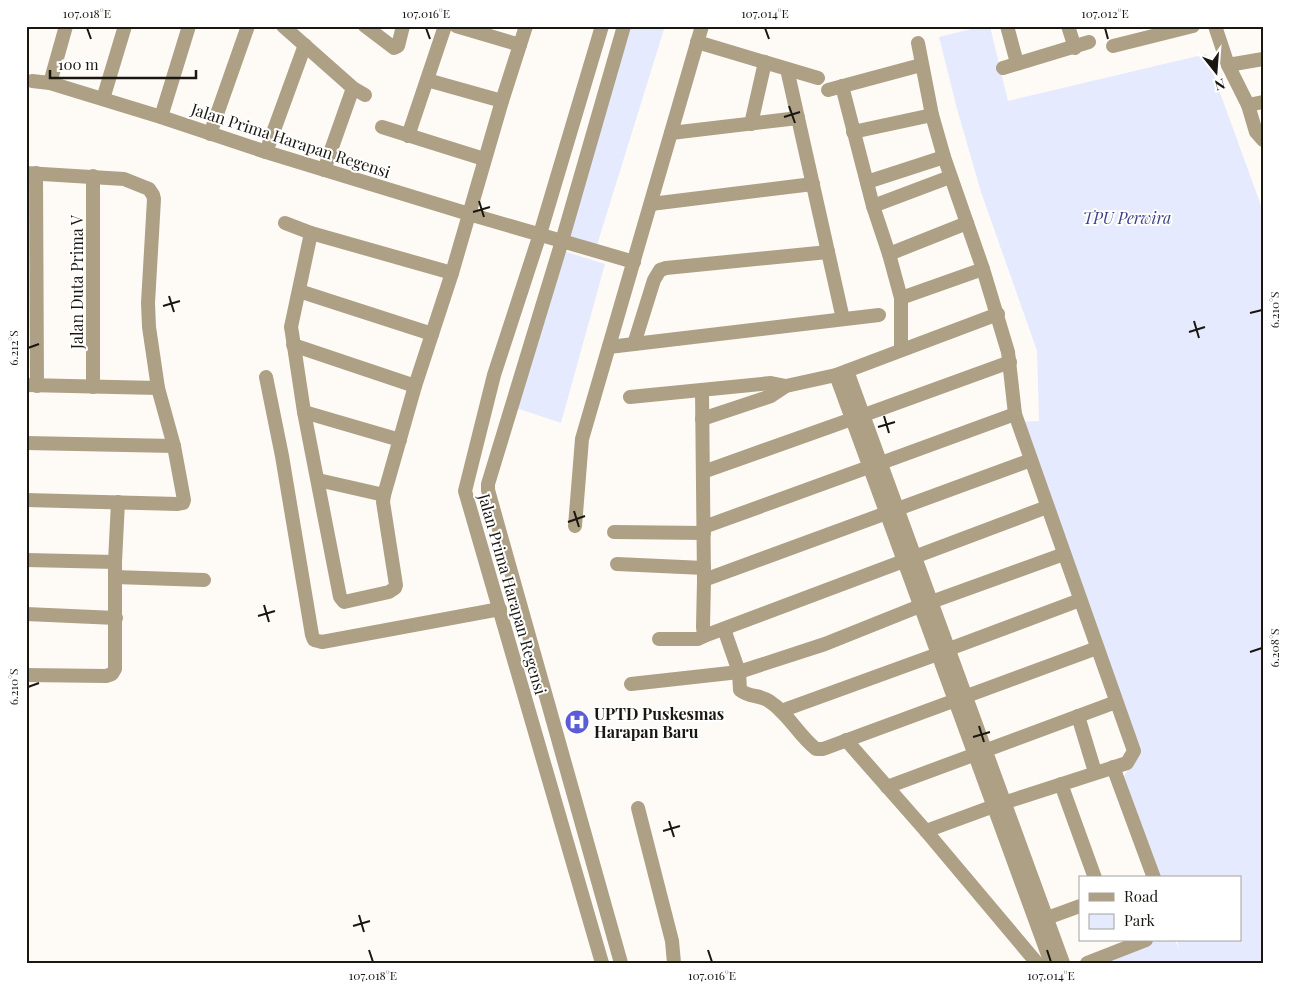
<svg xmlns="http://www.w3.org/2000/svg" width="1289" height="989" font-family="'Playfair Display',serif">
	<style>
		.green { fill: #e6eafe }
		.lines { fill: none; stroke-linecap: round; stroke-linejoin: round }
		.minor { stroke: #aea085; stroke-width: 14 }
		.ticks { fill: none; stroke: #1a1710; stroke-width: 2 }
		.labels { text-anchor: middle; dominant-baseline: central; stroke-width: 4; stroke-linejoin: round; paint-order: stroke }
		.street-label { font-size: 16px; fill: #1a1710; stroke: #fff }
		.park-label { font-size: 16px; font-style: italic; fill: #3c3e87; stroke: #fff }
		.poi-label { font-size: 16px; font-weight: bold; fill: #1a1710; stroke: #fff; text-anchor: start }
		.neatline { fill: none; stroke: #1a1710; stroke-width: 2 }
		.ticks-label { font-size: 12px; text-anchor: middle; fill: #1a1710 }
	</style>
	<rect width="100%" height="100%" fill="#fefbf7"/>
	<!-- green -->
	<g class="green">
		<polygon points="630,26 665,26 597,245 569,236"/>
		<polygon points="983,26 990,26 1008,101 1206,54 1263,211 1263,963 1087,963 1146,940 1175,940 1179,949 1177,940 1240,940 1240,878 1154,878 1119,783 1140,753 1014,422 1039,421 1037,351 981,192 957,109 939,37"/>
		<polygon points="564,251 605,264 561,423 516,408"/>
	</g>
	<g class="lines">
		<!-- minor -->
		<g class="minor">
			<polyline points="283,26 353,88 365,95"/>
			<polyline points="365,26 394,48 398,46 403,26"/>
			<polyline points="456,26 520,45"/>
			<polyline points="602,26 540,234 494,375 465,491 602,963"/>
			<polyline points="1007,26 1017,63"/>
			<polyline points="1068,26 1075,48"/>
			<polyline points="1215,26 1228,65 1248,105 1256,132 1263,140"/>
			<polyline points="697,42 818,78"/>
			<polyline points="918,43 932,115 944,157 983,269 1008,352 1015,414 1134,751 1127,763 994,806 926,831"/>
			<polyline points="1113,46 1193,26"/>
			<polyline points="1228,65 1263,59"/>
			<polyline points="1003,68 1089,42"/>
			<polyline points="787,69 843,319"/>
			<polyline points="427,80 502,101"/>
			<polyline points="32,81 50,83 161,117 266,152 469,214 634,262"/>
			<polyline points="50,83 66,26"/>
			<polyline points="842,86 873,206 889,254 901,298 901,350"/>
			<polyline points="828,90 921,65"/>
			<polyline points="103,99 125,26"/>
			<polyline points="1248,105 1263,102"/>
			<polyline points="161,117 189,26"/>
			<polyline points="751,124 765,62"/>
			<polyline points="382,127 484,159"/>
			<polyline points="853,132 932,115"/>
			<polyline points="671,133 798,118"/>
			<polyline points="210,134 248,26"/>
			<polyline points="408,136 445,26"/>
			<polyline points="266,152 305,45"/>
			<polyline points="324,170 353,88"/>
			<polyline points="26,173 124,179 149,189 153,195 154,199 148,303 149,327 158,388 174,446 184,500 183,503 178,504 26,500"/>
			<polyline points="36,173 37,386"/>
			<polyline points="867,182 944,157"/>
			<polyline points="651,204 813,184"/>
			<polyline points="873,206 950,177"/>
			<polyline points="285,223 311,233 452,273"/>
			<polyline points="311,233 291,327 292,333 304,412 340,597 344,602 389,592 395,588 396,585 383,502 384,495 415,386 452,273 502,101 526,26"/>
			<polyline points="889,254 967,223"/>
			<polyline points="299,291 432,334"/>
			<polyline points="901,298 983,269"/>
			<polyline points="634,344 654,280 660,270 666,268 828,252"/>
			<polyline points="293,345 415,386"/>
			<polyline points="609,347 879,315"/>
			<polyline points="847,371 1063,963"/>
			<polyline points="836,375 1051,963"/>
			<polyline points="266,377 282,456 312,635 314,640 322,642 500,609"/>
			<polyline points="26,385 158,388"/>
			<polyline points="93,387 93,176"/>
			<polyline points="702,391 704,580 703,627 704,636 1047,507"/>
			<polyline points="630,397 771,383 786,386"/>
			<polyline points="304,412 400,440"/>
			<polyline points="864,415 1010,362"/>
			<polyline points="702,419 771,396 786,386 836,375 998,314"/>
			<polyline points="26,443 174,446"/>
			<polyline points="881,463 1015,414"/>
			<polyline points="703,472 852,419"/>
			<polyline points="318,480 384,495"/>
			<polyline points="575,526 582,439 702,26"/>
			<polyline points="704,527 869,467"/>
			<polyline points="614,532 704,533"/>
			<polyline points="26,560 115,562"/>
			<polyline points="617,564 704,568"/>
			<polyline points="115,577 204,580"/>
			<polyline points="704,580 1031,460"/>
			<polyline points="26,614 116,618"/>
			<path d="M724 629 739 672 740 690C750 698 759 694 769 701 788 713 798 735 816 749H823L1097 648"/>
			<polyline points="659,639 698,639 704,636"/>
			<polyline points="949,649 1080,600"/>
			<polyline points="26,675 106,676 112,674 115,669 115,562 118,502"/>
			<polyline points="631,684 739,672 825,644 920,606 1064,554"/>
			<polyline points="781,711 938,654"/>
			<polyline points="1078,716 1095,772"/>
			<polyline points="846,740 926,831 1037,963"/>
			<polyline points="1113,767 1154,878"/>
			<polyline points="1061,784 1095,878"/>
			<polyline points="887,787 1116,702"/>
			<polyline points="638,808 672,941 674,963"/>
			<polyline points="1047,918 1080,906"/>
			<polyline points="621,963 488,490 488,484 562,241 624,26"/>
			<polyline points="1087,963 1146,940"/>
		</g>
	</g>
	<!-- ticks -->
	<path class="ticks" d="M87 28 91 39M426 28 430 39M765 28 769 39M1105 28 1108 39M789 106 795 123M784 117 800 112M479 201 484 217M473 212 490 207M169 296 174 312M163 306 180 301M1250 313 1262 310M1194 321 1199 338M1189 332 1205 327M28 348 39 344M884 416 889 433M878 427 895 422M574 511 579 527M568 522 585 516M264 605 269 622M258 616 275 611M1250 652 1262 648M28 687 39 683M979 726 984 742M973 737 990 732M669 821 674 837M663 831 680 826M359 915 364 932M353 926 370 921M369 950 373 962M708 950 712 962M1047 950 1051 962"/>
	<!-- icons -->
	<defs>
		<symbol id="hospital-disc" viewBox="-11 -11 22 22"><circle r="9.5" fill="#5c5dd5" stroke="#fff"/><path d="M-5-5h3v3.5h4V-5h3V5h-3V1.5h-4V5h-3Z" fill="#fff"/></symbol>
	</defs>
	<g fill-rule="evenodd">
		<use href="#hospital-disc" x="563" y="708" width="28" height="28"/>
	</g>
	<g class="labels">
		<!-- street labels -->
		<g class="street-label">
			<text transform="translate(291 140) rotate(18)">Jalan Prima Harapan Regensi</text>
			<text transform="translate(76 282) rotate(-90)">Jalan Duta Prima V</text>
			<text transform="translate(513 594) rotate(74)">Jalan Prima Harapan Regensi</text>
		</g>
		<!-- park labels -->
		<g class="park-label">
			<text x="1127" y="217">TPU Perwira</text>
		</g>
		<!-- poi labels -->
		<g class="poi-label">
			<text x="594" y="713">UPTD Puskesmas<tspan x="594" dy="18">Harapan Baru</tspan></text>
		</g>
	</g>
	<!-- border -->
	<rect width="1289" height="989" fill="none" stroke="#ffffff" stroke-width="55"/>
	<!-- legend -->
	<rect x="1079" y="876" width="162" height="65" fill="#ffffff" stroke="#a3a29f"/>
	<rect x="1089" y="893" width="25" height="8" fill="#aea085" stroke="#a3a29f"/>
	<text x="1124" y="902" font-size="15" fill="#1a1710">Road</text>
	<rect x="1089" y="914" width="25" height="15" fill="#e6eafe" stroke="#a3a29f"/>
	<text x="1124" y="926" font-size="15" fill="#1a1710">Park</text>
	<!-- north arrow -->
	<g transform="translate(1216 72) rotate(163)" stroke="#ffffff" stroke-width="4" paint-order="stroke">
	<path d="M0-4L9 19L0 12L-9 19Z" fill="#1a1710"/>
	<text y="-8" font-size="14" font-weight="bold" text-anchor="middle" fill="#1a1710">N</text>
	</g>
	<!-- scale -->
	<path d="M50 70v8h146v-8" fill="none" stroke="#1a1710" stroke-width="2.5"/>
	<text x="58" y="70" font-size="15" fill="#1a1710" stroke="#ffffff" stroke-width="4" paint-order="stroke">100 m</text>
	<rect x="28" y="28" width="1234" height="934" class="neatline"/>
	<g class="ticks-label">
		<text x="87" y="18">107.018°E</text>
		<text x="426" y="18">107.016°E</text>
		<text x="765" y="18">107.014°E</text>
		<text x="1105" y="18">107.012°E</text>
		<text transform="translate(1275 310) rotate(-90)" y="4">6.210°S</text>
		<text transform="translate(14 348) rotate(-90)" y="4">6.212°S</text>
		<text transform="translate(1275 648) rotate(-90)" y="4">6.208°S</text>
		<text transform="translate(14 687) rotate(-90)" y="4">6.210°S</text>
		<text x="373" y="980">107.018°E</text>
		<text x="712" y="980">107.016°E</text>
		<text x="1051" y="980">107.014°E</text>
	</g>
</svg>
